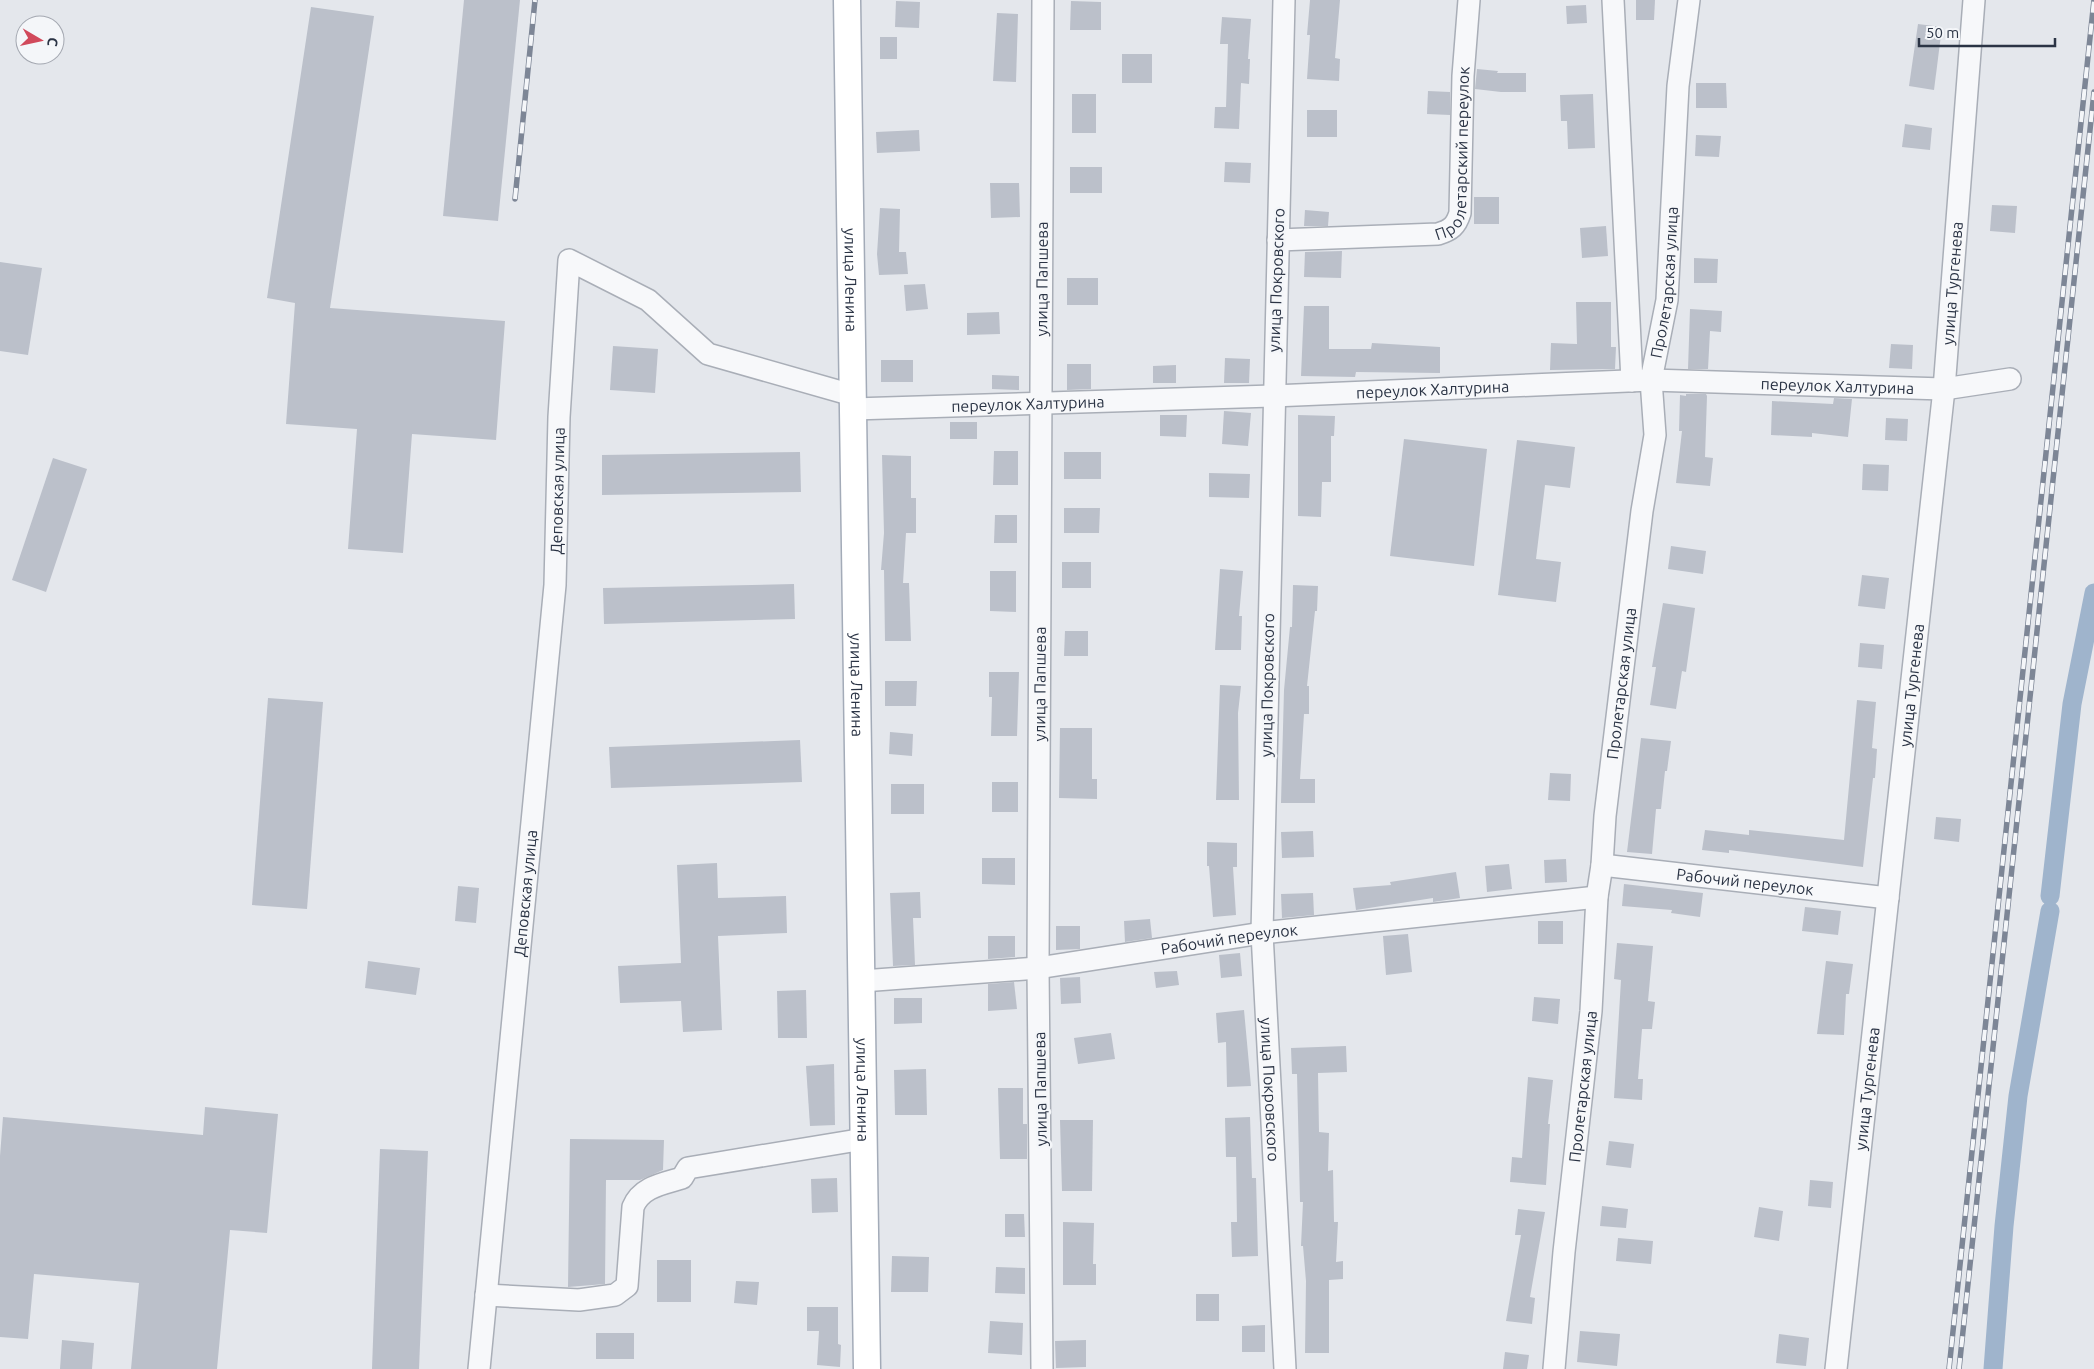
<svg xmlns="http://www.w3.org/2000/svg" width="2094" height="1369" font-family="Ubuntu,sans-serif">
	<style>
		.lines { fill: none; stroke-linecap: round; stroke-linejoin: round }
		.canal { stroke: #9fb4cc; stroke-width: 19 }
		.building { fill: #bbc0ca }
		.minor-casing { stroke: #a9aeb7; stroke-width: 24 }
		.major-casing { stroke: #a3abb8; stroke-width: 29 }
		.minor { stroke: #f7f8fa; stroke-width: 21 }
		.major { stroke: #fff; stroke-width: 26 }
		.rail-casing { stroke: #7d8696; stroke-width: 5.5 }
		.rail { stroke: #f4f6f9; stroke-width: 4; stroke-dasharray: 11; stroke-linecap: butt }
		.labels { text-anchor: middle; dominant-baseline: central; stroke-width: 5; stroke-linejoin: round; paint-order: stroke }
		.street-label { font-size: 16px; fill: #2b3445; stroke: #f4f6f9 }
	</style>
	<rect width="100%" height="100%" fill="#e4e7ec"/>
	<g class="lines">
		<!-- canal -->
		<g class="canal">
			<polyline points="2050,896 2072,704 2094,593"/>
			<polyline points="1993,1369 2004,1226 2018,1096 2050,911"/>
		</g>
	</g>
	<!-- building -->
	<g class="building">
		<polygon points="464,0 520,0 498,221 443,216"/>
		<polygon points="1310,0 1340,0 1335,58 1340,59 1339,81 1307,79 1310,35 1307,35"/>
		<polygon points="1636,0 1655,0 1654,20 1636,20"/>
		<polygon points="896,1 920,2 919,28 895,27"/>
		<polygon points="1071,1 1101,2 1101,30 1070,30"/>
		<polygon points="1586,5 1587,23 1567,24 1566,6"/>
		<polygon points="311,7 374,16 330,308 505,321 496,440 412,434 403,553 348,549 357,429 286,424 295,303 267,298"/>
		<polygon points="997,13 1018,14 1016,82 993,81"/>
		<polygon points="1222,17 1251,19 1248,59 1250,59 1249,84 1241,83 1239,129 1214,128 1215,107 1226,107 1228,44 1220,44"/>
		<polygon points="1918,24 1942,27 1934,90 1909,86"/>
		<rect x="880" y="37" width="17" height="22"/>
		<rect x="1122" y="54" width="30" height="29"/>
		<polygon points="1477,69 1498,71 1497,73 1526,73 1526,92 1501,92 1475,89"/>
		<polygon points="1696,83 1726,83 1727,108 1696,108"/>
		<polygon points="1428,91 1450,92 1450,115 1427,114"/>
		<rect x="1072" y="94" width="24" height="39"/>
		<polygon points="1593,94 1595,148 1568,149 1567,121 1561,121 1560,95"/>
		<rect x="1307" y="110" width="30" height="27"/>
		<polygon points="1905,124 1932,128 1930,150 1902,147"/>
		<polygon points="919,130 920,151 877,153 876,132"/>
		<polygon points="1696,135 1721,136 1719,157 1695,156"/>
		<polygon points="1225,162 1251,163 1250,183 1224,182"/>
		<rect x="1070" y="167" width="32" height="26"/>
		<polygon points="990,183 1019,183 1020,217 991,218"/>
		<rect x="1474" y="197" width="25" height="27"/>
		<polygon points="1992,205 2017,206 2015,233 1990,231"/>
		<polygon points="880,208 900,209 899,252 906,252 908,274 879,275 877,254"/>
		<polygon points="1305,210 1329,212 1328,226 1304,226"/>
		<polygon points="1606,226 1608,256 1582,258 1580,228"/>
		<polygon points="1342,251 1341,278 1304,277 1305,252"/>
		<polygon points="1694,258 1718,259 1717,283 1694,283"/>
		<polygon points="0,262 42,268 28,355 0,351"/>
		<rect x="1067" y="278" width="31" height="27"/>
		<polygon points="925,284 928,309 906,311 904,285"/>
		<polygon points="1576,302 1611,302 1611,347 1616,347 1615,369 1550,370 1551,343 1577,344"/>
		<polygon points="1304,306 1329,306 1329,349 1371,349 1372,343 1440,347 1440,373 1356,372 1355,377 1301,376"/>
		<polygon points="1690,309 1722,311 1721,332 1710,331 1708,369 1688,369"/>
		<polygon points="999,312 1000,334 967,335 967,313"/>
		<polygon points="1891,344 1913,345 1912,369 1889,368"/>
		<polygon points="613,346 658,349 655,393 610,390"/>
		<polygon points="1225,358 1250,359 1249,383 1224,383"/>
		<rect x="881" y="360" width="32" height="22"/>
		<polygon points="1067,364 1091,364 1091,389 1067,390"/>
		<polygon points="1176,365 1176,383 1153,383 1153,366"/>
		<polygon points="992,375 1019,376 1019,390 992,389"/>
		<polygon points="1686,394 1706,394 1707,396 1705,457 1713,458 1710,486 1676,483 1682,431 1679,431 1680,395 1686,396"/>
		<polygon points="1834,398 1852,399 1848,437 1812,433 1812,437 1771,435 1772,401 1833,404"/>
		<polygon points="1224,411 1251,413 1248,446 1222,444"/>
		<polygon points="1160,415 1187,415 1186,437 1160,436"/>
		<polygon points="1298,415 1335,416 1334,436 1331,436 1331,482 1322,482 1321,517 1298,516"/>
		<polygon points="1886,418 1908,419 1907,441 1885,440"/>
		<rect x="950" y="422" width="27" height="17"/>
		<polygon points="1404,439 1487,449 1474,566 1390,556"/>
		<polygon points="1517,440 1575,447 1570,488 1545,485 1536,559 1561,562 1556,602 1498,595"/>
		<polygon points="994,451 1018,451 1018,485 993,485"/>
		<polygon points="800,452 801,492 602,495 602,455"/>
		<rect x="1064" y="452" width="37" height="27"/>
		<polygon points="882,455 911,456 911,498 916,498 916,533 906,533 903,583 909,583 911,641 885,641 884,570 881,570 884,533"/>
		<polygon points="53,458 87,469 46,592 12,580"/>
		<polygon points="1863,464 1889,465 1888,491 1862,490"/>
		<polygon points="1209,473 1250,474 1249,498 1209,497"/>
		<polygon points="1064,508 1100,508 1099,533 1064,533"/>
		<polygon points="995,515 1017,515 1017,543 994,543"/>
		<polygon points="1671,546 1706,551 1703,574 1668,569"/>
		<rect x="1062" y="562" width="29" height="26"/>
		<polygon points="1220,569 1243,571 1239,616 1242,616 1241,650 1215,650"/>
		<polygon points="990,571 1016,571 1016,612 990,611"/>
		<polygon points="1862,575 1889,578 1885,609 1858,606"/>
		<polygon points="794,584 795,619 604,624 603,588"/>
		<polygon points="1293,585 1318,586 1317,611 1315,611 1307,686 1309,686 1309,714 1304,714 1300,779 1315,779 1315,803 1281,803 1284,690 1290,627 1292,627"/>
		<polygon points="1663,603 1695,608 1686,672 1682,671 1676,709 1650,705 1656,667 1652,667"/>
		<polygon points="1065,631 1088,631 1088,656 1064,656"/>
		<polygon points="1860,643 1884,645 1882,669 1858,667"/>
		<polygon points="989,672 1019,672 1017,736 991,736 992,697 989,697"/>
		<polygon points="885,681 917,681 916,706 885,706"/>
		<polygon points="1220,685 1241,686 1238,713 1239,800 1216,800"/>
		<polygon points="268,698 323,702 307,909 252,905"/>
		<polygon points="1857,700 1876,702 1872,748 1877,749 1875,778 1873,778 1863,867 1729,850 1729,853 1702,850 1705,830 1749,835 1749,830 1844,840"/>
		<polygon points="1060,728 1092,728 1092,779 1097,779 1097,799 1059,798"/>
		<polygon points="890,732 913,734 912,756 889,754"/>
		<polygon points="1641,738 1671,741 1667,771 1665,771 1661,809 1656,809 1652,854 1627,852"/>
		<polygon points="800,740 802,782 611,788 609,747"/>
		<polygon points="1550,773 1571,774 1570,801 1548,800"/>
		<rect x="992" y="782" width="26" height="30"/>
		<rect x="891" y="784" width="33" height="30"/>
		<polygon points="1936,817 1961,819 1959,842 1934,839"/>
		<polygon points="1313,831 1314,857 1282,858 1281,832"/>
		<polygon points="1207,842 1237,843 1237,867 1233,867 1236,915 1213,917 1209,866 1207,866"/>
		<polygon points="982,858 1015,858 1015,885 982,884"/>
		<polygon points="1566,859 1567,882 1545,883 1544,860"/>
		<polygon points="717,863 718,898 786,896 787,933 718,936 722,1030 683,1032 681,1001 620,1003 618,966 681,963 677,865"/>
		<polygon points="1509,864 1512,889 1487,892 1485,866"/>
		<polygon points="1456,872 1460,898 1433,902 1433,898 1356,910 1353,888 1391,885 1390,882"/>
		<polygon points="1624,884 1703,893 1700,917 1671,913 1672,910 1622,906"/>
		<polygon points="458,886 479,888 476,923 455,921"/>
		<polygon points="920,892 921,918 913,918 915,965 893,966 890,893"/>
		<polygon points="1313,893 1314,915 1282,918 1281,894"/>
		<polygon points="1805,907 1841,911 1838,935 1802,931"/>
		<polygon points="1150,919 1152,938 1125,942 1124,921"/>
		<rect x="1538" y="921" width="25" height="23"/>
		<polygon points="1056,926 1080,926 1080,949 1056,950"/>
		<polygon points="1408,934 1412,972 1386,975 1383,936"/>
		<polygon points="988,936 1015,936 1015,957 988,959"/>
		<polygon points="1617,943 1653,946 1648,1001 1655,1002 1652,1029 1642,1029 1638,1079 1643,1079 1642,1100 1614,1098 1621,980 1614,979"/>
		<polygon points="1240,953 1242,976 1221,978 1219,955"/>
		<polygon points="368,961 420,968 416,995 365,988"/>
		<polygon points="1826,961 1853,964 1849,994 1846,994 1844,1035 1817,1034"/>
		<polygon points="1177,971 1179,985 1156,988 1154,972"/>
		<polygon points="1080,977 1081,1003 1061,1004 1060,978"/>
		<polygon points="1014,982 1017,1009 988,1011 988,984"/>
		<polygon points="806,990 807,1038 778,1038 777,991"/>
		<polygon points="1534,997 1560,999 1558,1024 1532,1021"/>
		<polygon points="894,998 922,998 922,1023 894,1024"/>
		<polygon points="1244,1010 1251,1086 1227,1087 1226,1042 1218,1043 1216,1013"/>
		<polygon points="1111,1033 1115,1059 1078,1064 1074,1038"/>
		<polygon points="1346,1046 1347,1072 1318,1073 1319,1132 1329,1133 1328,1171 1333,1170 1334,1222 1338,1222 1336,1262 1343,1261 1343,1279 1329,1280 1329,1353 1305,1353 1306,1281 1303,1246 1301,1246 1303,1202 1300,1202 1297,1074 1292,1074 1291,1048"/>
		<polygon points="834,1064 835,1125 810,1126 806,1066"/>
		<polygon points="926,1069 927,1115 895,1115 894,1070"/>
		<polygon points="1528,1077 1553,1080 1548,1124 1550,1124 1546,1185 1510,1182 1512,1157 1522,1158"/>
		<polygon points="998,1088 1023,1088 1023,1124 1027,1124 1027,1159 1000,1159"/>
		<polygon points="205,1107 278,1114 267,1233 230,1230 217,1369 131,1369 139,1283 34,1274 28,1339 0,1337 0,1156 3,1117 203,1135"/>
		<polygon points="1250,1117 1252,1178 1256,1178 1258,1256 1232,1257 1231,1222 1237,1222 1236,1157 1226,1157 1225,1118"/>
		<polygon points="1060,1120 1093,1120 1092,1191 1062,1191"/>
		<polygon points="570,1139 664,1140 663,1170 640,1180 606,1180 605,1284 568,1287"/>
		<polygon points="1609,1141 1634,1144 1631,1168 1606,1165"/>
		<polygon points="380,1149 428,1151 419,1369 372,1369"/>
		<polygon points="837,1178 838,1212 812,1213 811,1179"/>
		<polygon points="1810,1180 1833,1182 1831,1208 1808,1206"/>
		<polygon points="1602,1206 1628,1209 1626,1228 1600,1226"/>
		<polygon points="1759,1207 1783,1211 1779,1241 1754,1237"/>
		<polygon points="1518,1209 1545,1212 1530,1297 1535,1298 1532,1324 1506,1321 1521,1235 1515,1235"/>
		<polygon points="1005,1214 1024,1214 1025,1237 1005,1237"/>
		<polygon points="1063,1222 1094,1223 1093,1264 1096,1264 1096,1285 1063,1285"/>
		<polygon points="1618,1238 1653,1241 1651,1264 1616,1261"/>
		<polygon points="892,1256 929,1257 928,1292 891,1292"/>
		<rect x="657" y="1260" width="34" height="42"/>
		<polygon points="996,1267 1025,1268 1025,1294 995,1293"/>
		<polygon points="736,1281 759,1282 757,1305 734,1303"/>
		<rect x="1196" y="1294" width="23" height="27"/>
		<polygon points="807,1307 838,1307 838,1344 841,1345 840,1367 817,1365 819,1331 807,1331"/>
		<polygon points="990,1321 1023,1323 1022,1355 988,1353"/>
		<polygon points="1265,1325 1265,1352 1242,1352 1242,1326"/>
		<polygon points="1580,1331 1620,1334 1617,1366 1577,1362"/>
		<rect x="596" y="1333" width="38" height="26"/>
		<polygon points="1779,1334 1809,1338 1806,1366 1776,1363"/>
		<polygon points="62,1340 94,1343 92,1369 60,1369"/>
		<polygon points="1086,1340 1086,1367 1056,1368 1055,1341"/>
		<polygon points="1505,1352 1529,1355 1527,1369 1503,1369"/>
	</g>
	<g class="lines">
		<defs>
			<g id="minor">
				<path id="s1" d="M1284 0 1262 933 1285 1369"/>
				<polyline points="1613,0 1632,381"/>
				<path id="s2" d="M1278 240 1438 234C1451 230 1456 226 1460 213L1463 76 1469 0"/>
				<path id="s3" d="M853 409 1273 396 1651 380 1944 389 2010 379"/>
				<path id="s4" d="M1602 865 1888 898"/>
				<path id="s5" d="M862 981 1038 968 1262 933 1597 897"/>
				<path d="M486 1295 579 1300 615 1295 627 1286 633 1207C641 1187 662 1184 682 1178L688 1168 864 1139"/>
				<path id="s6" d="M479 1369 555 585 559 417 569 260 648 300 708 354 852 395"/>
				<path id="s7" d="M1042 1369 1038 968 1043 0"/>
				<path id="s8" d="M1554 1369 1564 1252 1591 1011 1597 897 1602 865 1605 816 1642 511 1655 435 1651 380 1667 300 1678 86 1689 0"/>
				<path id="s9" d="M1836 1369 1944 389 1974 0"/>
			</g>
			<g id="major">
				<path id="s10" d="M847 0 867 1369"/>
			</g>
		</defs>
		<!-- minor casing -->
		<use href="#minor" class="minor-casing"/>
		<!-- major casing -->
		<use href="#major" class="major-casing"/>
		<!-- minor -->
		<use href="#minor" class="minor"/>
		<!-- major -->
		<use href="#major" class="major"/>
		<defs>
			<g id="rail">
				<polyline points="515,199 535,0"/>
				<polyline points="1949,1369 2094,0"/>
				<polyline points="1959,1369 2094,92"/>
			</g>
		</defs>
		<!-- rail casing -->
		<use href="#rail" class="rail-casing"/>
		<!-- rail -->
		<use href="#rail" class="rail"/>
	</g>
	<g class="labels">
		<!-- street labels -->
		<g class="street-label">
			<text stroke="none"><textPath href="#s2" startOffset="248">Пролетарский переулок</textPath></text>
			<text stroke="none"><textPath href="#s10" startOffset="280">улица Ленина</textPath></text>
			<text stroke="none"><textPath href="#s7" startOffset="1090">улица Папшева</textPath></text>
			<text transform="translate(1276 280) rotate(-88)">улица Покровского</text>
			<text stroke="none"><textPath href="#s8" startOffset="1094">Пролетарская улица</textPath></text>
			<text stroke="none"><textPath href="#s9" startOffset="1092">улица Тургенева</textPath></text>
			<text stroke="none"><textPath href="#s3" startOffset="985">переулок Халтурина</textPath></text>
			<text stroke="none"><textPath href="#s3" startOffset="580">переулок Халтурина</textPath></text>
			<text stroke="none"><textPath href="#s3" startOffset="175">переулок Халтурина</textPath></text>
			<text stroke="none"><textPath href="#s6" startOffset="882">Деповская улица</textPath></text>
			<text stroke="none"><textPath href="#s10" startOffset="685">улица Ленина</textPath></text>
			<text stroke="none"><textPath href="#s8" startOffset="689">Пролетарская улица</textPath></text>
			<text stroke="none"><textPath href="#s7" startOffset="685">улица Папшева</textPath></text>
			<text transform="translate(1267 685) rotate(-89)">улица Покровского</text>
			<text stroke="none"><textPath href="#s9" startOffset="688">улица Тургенева</textPath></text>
			<text stroke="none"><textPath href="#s4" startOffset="144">Рабочий переулок</textPath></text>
			<text stroke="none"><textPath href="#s6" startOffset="478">Деповская улица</textPath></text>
			<text stroke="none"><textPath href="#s5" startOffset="370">Рабочий переулок</textPath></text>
			<text stroke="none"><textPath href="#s8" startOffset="284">Пролетарская улица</textPath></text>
			<text stroke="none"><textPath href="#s9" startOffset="282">улица Тургенева</textPath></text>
			<text stroke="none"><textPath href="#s10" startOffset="1090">улица Ленина</textPath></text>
			<text transform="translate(1040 1089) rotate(-91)">улица Папшева</text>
			<text stroke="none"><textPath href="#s1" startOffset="1090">улица Покровского</textPath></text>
		</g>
	</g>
	<!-- north arrow -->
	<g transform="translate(40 40) rotate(99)"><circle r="24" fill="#f4f6f9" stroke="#a4a8b1"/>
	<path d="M0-4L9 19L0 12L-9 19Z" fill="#d1495b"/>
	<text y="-8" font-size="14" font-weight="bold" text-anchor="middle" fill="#2b3445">С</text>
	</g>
	<!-- scale -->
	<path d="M1919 38v8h136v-8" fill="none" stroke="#2b3445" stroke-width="2.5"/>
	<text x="1926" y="38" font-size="15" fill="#2b3445" stroke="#f4f6f9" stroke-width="4" paint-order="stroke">50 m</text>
</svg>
